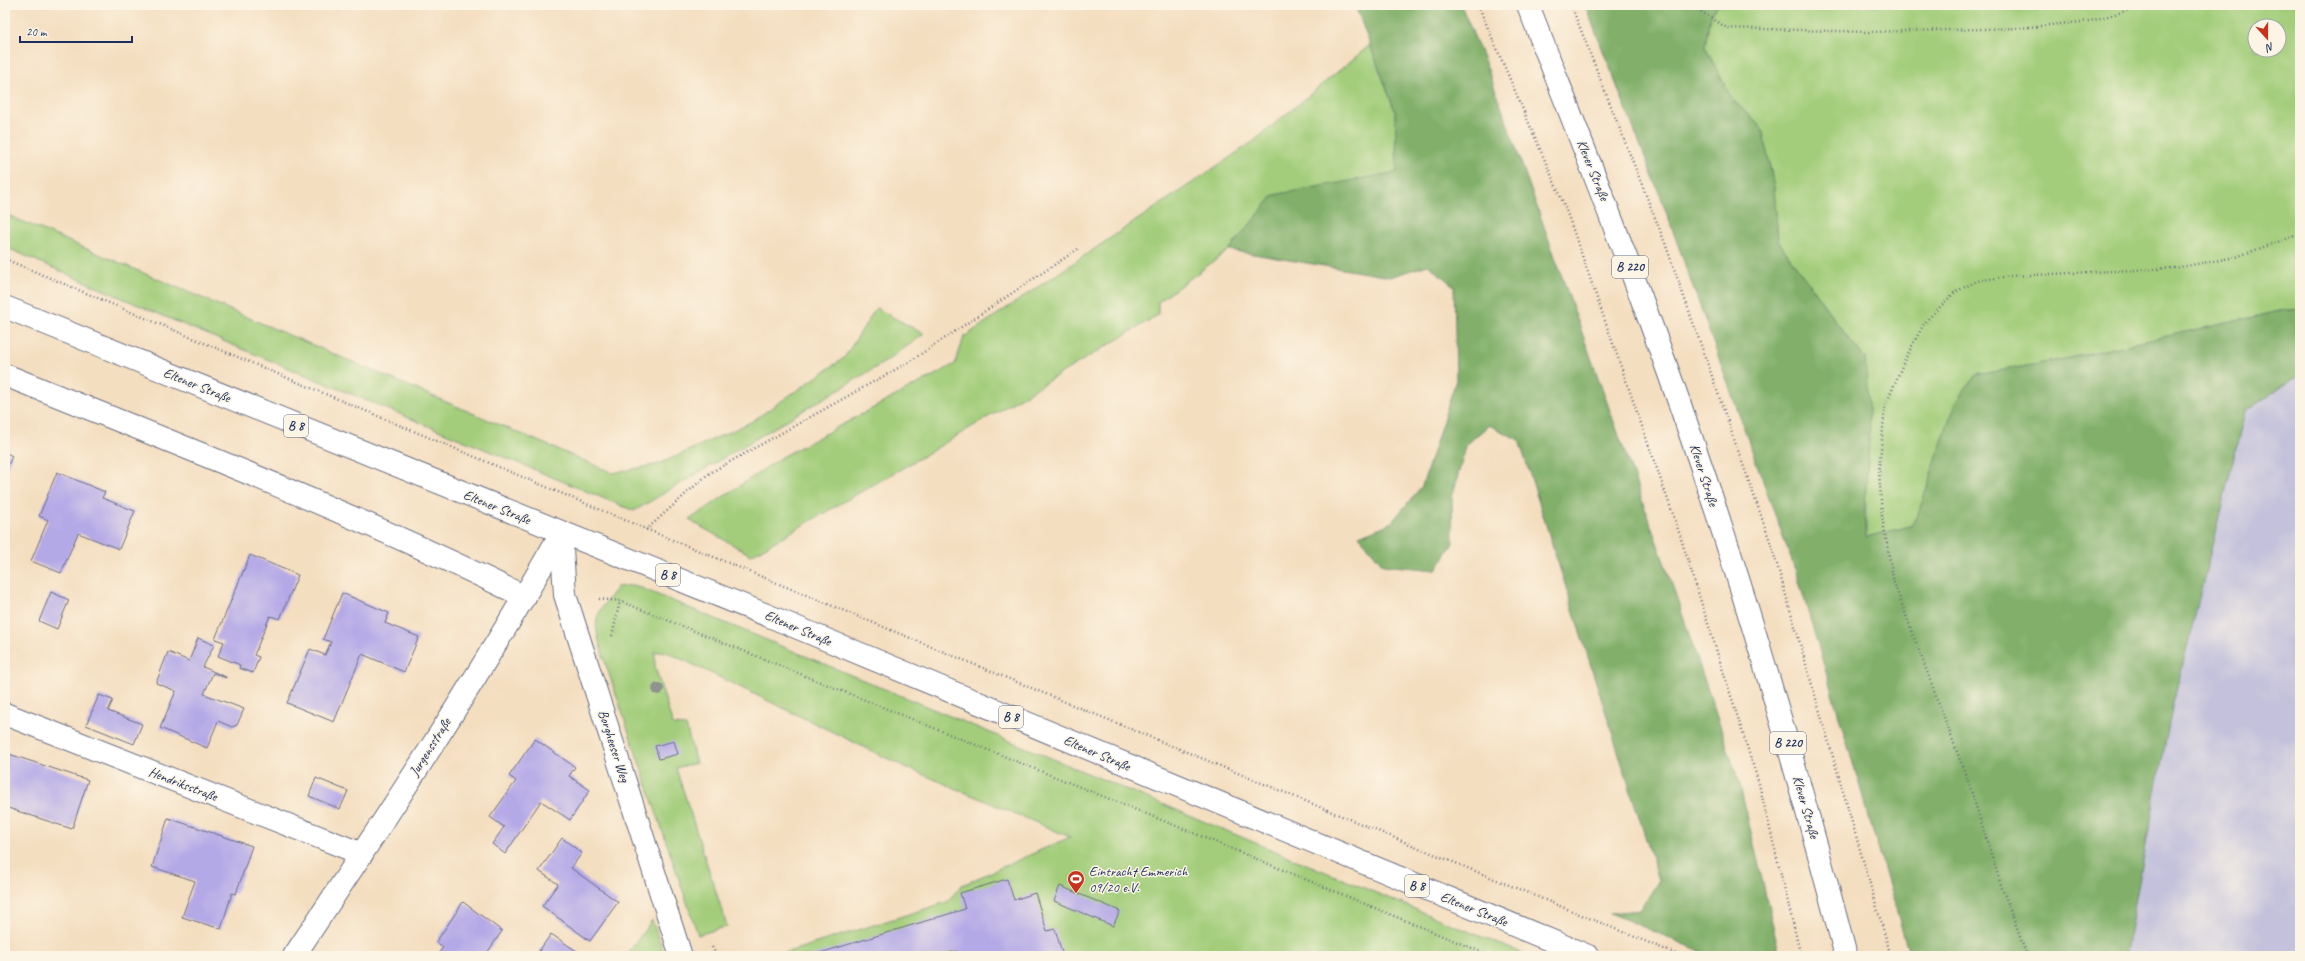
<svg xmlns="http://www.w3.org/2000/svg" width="2305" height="961" font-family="Caveat,sans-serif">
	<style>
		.industrial { fill: #c3c1db }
		.green { fill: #a3cd7a; stroke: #5f7e6c; fill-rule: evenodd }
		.forest { fill: #82b06a; stroke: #4e7064 }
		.building { fill: #b4a9e7 }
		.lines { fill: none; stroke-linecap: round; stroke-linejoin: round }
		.street-casing { stroke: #676c80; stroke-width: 24 }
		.primary-casing { stroke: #676c80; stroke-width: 24 }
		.path { stroke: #676c80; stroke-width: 2.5; stroke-dasharray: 1 3; stroke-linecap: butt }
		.street { stroke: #fff; stroke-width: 22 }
		.primary { stroke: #fff; stroke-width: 22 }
		.tree { fill: #8f938e }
		.labels { text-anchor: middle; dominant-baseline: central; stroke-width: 3; stroke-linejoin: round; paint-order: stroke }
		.shield { fill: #fcf5e5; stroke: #5e6a86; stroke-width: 1 }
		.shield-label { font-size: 13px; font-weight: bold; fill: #1b2f5e }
		.street-label { font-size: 14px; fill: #1b2f5e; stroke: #fcf5e5 }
		.poi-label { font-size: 14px; fill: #1b2f5e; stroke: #fcf5e5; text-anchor: start }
	</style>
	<rect width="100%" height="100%" fill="#fcf5e5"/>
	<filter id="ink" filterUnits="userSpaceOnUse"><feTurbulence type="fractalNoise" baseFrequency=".025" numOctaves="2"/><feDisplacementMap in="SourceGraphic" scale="8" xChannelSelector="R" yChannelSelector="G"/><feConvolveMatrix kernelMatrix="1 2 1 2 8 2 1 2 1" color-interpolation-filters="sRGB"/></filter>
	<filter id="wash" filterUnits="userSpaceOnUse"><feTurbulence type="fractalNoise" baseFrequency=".012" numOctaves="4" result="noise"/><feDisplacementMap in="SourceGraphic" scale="16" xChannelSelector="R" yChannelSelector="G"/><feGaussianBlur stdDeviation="0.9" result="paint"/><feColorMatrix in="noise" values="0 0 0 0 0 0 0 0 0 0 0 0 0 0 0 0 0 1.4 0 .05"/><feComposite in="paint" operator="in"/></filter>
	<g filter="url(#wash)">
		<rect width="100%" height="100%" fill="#f4dec0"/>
		<!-- industrial -->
		<polygon class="industrial" points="2300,377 2300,956 2125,956 2172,708 2245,411 2291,380"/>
		<!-- green -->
		<g class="green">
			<path d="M1718 5H2300V309L2280 311 2055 361 1976 375 1955 402 1918 514 1911 526 1866 537 1865 358 1844 333 1778 241 1774 187 1762 128 1731 98 1705 47 1710 15ZM2255 26H2279V50H2255Z"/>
			<polygon points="1370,45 1395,111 1397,173 1274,195 1229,250 1158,302 1158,315 920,458 751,555 689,520 782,457 955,364 964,337 1254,141"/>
			<polygon points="5,214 613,473 659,464 751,422 844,358 876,308 924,334 885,362 634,511 177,322 5,247"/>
			<path d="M634 585 1528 956H775L947 902 962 885 1070 837 903 766 667 652H655V667L673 725 686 726 696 763 676 768 727 926 698 935 604 659C593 619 591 621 617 587Z"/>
			<polygon points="652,920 665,956 626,956"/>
		</g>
		<!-- forest -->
		<g class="forest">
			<polygon points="1355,5 1461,5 1487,67 1673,587 1740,785 1780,956 1712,956 1610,913 1640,910 1659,880 1519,440 1489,425 1466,445 1452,498 1453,543 1436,570 1383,565 1359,536 1391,523 1422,486 1456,380 1454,286 1428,265 1390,277 1229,250 1274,195 1397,172 1395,111"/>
			<polygon points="1585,5 1718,5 1710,15 1705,47 1731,98 1762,128 1774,187 1778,241 1844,333 1865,358 1870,429 1864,517 1866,537 1911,526 1918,514 1955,402 1976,375 2055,361 2280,311 2300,309 2300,377 2291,380 2245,412 2172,708 2125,956 1910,956 1798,578 1661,198"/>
		</g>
		<g id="blocks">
			<!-- building -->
			<g class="building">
				<polygon points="5,452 12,456 5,473"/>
				<polygon points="57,472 105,492 102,498 135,511 119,549 78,533 61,573 31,561 48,520 39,516"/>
				<polygon points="250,555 298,575 280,619 270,616 254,655 259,657 253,673 239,668 240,665 218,656 224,642 215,639"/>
				<polygon points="51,592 69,600 57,629 39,621"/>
				<polygon points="342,593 389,613 385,623 419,637 404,672 362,654 334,722 287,703 310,649 325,655 331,642 323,639"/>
				<polygon points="198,638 214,645 203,667 226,677 226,678 213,673 204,694 244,709 237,725 232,727 218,721 207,748 160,728 176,691 156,683 168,652 189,661"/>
				<polygon points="99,695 113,700 108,711 142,724 134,744 86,725"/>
				<polygon points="535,739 575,767 569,776 590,790 570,820 541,801 505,854 492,844 504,827 490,817 516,781 509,776"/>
				<polygon points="674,741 678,754 659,759 655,746"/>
				<polygon points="6,753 88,780 72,829 5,807"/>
				<polygon points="316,778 348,791 340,809 309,796"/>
				<polygon points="168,818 252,846 236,894 232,893 221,929 182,917 195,881 152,867"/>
				<polygon points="562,838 582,853 571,868 618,902 590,941 542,906 558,884 539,871"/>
				<polygon points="1007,879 1014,900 1035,893 1047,931 1055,929 1063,956 979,956 978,952 957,956 956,951 938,956 810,956 965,909 960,893"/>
				<polygon points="1060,886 1120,911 1113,926 1054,901"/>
				<polygon points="463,902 502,931 485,956 437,956 443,947 436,942"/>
				<polygon points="551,934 584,956 546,956 539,951"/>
			</g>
		</g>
	</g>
	<g filter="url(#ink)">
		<use href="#blocks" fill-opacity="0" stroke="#676c80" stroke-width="1"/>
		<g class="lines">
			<defs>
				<g id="street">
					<path d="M5 375C180 445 356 514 525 597"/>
					<polyline points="561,533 565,595 681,956"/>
					<polyline points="5,714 362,854"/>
					<path d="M294 956C386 818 479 678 561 533"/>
				</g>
				<g id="primary">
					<path d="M1528 5C1582 144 1638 283 1687 425 1748 599 1799 777 1846 956"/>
					<polyline points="5,307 774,618 1588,956"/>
				</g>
			</defs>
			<!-- street casing -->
			<use href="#street" class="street-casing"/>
			<!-- primary casing -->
			<use href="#primary" class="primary-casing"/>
			<!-- path -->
			<g class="path">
				<polyline points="1478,5 1565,207 1676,523 1759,784 1801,956"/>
				<polyline points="1571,5 1665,243 1771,544 1891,956"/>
				<polyline points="1691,5 1727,28 1869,32 2020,28 2090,21 2147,5"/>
				<polyline points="5,259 646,529 1681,956"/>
				<polyline points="646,530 708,474 909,362 1078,249"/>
				<polyline points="599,599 620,601 1196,834 1491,956"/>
				<polyline points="612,636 620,601"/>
				<polyline points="712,947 717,956"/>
				<polyline points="2027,956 2002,888 1969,784 1894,583 1882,516 1879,470 1885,407 1905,359 1925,322 1955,292 1977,281 2010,276 2175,268 2236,257 2300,234"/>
			</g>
			<!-- street -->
			<use href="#street" class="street"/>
			<!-- primary -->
			<use href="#primary" class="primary"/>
		</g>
		<!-- trees -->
		<circle class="tree" cx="658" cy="689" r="6"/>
	</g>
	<!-- icons -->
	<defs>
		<symbol id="stadium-pin" viewBox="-11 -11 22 30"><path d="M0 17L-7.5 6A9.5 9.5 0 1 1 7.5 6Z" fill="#c8321e" stroke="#fcf5e5"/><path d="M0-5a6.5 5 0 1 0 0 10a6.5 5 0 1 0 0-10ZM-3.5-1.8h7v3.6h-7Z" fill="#fff"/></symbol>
	</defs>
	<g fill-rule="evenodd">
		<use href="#stadium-pin" x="1066" y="869" width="20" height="27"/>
	</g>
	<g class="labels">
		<!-- shield labels -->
		<g class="shield">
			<rect x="1612" y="256" width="36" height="22" rx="3"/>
			<rect x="284" y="415" width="24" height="22" rx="3"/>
			<rect x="656" y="564" width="24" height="22" rx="3"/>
			<rect x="999" y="706" width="24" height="22" rx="3"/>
			<rect x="1770" y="732" width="36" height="22" rx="3"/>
			<rect x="1405" y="875" width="24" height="22" rx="3"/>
		</g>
		<g class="shield-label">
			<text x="1630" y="267">B 220</text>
			<text x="296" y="426">B 8</text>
			<text x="668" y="575">B 8</text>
			<text x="1011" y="717">B 8</text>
			<text x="1788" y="743">B 220</text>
			<text x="1417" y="886">B 8</text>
		</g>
		<!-- street labels -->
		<g class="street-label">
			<text transform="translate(1593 170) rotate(68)">Klever Straße</text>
			<text transform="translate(197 385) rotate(22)">Eltener Straße</text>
			<text transform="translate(1704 475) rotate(72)">Klever Straße</text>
			<text transform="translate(497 507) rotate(22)">Eltener Straße</text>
			<text transform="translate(798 628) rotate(23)">Eltener Straße</text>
			<text transform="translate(614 746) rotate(72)">Borgheeser Weg</text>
			<text transform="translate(430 747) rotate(-58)">Jurgensstraße</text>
			<text transform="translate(1097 753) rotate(23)">Eltener Straße</text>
			<text transform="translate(183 784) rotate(21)">Hendriksstraße</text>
			<text transform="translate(1806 807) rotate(74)">Klever Straße</text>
			<text transform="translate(1474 909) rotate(22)">Eltener Straße</text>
		</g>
		<!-- poi labels -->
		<g class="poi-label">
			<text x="1089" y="871">Eintracht Emmerich<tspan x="1089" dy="16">09/20 e.V.</tspan></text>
		</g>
	</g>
	<!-- margin -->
	<rect width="2305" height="961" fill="none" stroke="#fcf5e5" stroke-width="20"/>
	<!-- north arrow -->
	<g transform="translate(2267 38) rotate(159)"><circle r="19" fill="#fcf5e5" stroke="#a2a6af"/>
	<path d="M0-3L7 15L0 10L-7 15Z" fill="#c8321e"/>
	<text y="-6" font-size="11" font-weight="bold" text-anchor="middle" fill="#1b2f5e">N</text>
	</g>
	<!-- scale -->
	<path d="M20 36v6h112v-6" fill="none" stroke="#1b2f5e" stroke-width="2"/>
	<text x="26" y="36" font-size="12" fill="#1b2f5e" stroke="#fcf5e5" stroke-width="3" paint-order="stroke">20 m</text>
</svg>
